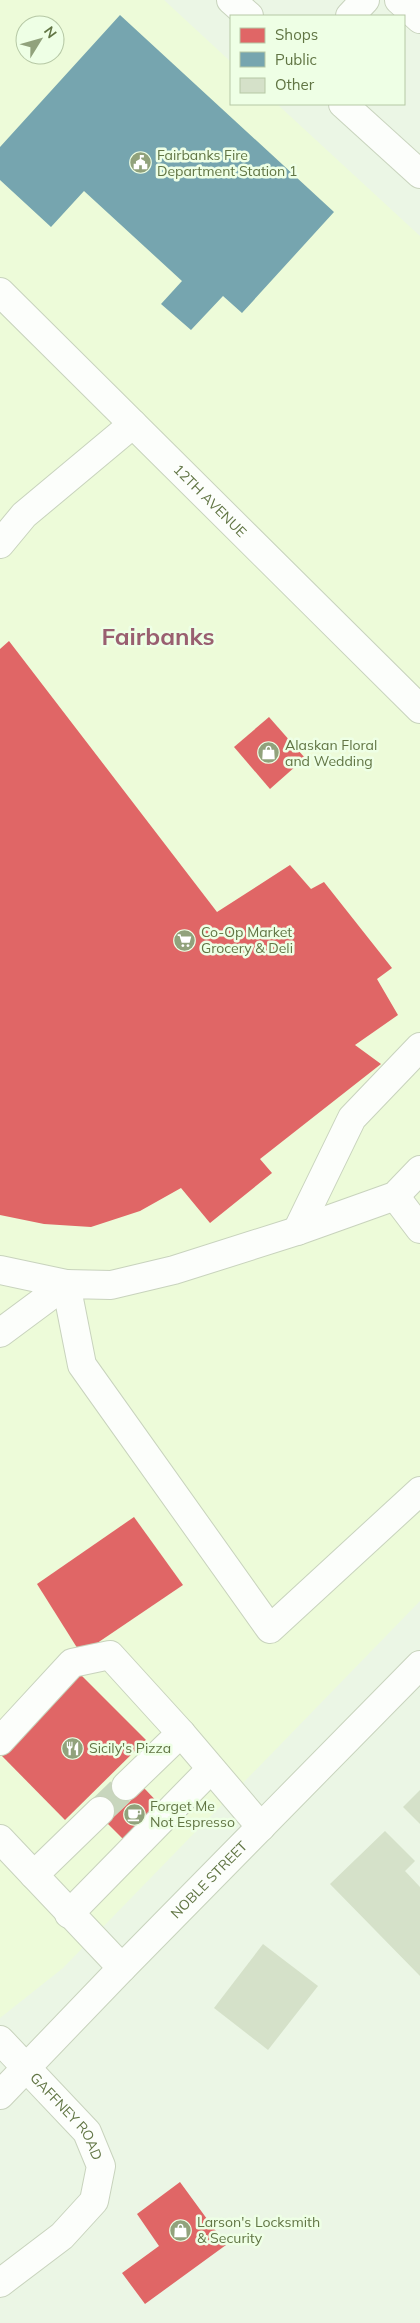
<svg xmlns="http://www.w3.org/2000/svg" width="420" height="2323" font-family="Mulish,sans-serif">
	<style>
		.commercial { fill: #edfbd9; fill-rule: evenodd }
		.shops { fill: #e06666 }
		.public { fill: #76a5af }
		.building { fill: #d5e1c9 }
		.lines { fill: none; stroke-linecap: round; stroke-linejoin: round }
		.minor-tunnel { stroke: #c8d6bd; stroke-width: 28; stroke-dasharray: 28 14; stroke-linecap: butt }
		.minor-casing { stroke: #c8d3bd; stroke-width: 30 }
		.minor { stroke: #fcfefb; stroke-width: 28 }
		.labels { text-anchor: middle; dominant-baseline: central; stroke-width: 5; stroke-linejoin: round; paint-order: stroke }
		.poi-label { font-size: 14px; fill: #617544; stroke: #eeffe5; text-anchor: start }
		.street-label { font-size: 14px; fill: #617544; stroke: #eeffe5 }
		.town-label { font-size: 24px; font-weight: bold; fill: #995f70; stroke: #eeffe5 }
	</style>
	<rect width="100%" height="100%" fill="#ebf6e5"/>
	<!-- commercial -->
	<path class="commercial" d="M0 0H164L231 62V104H277L420 236V1601L63 1968 0 2018ZM25 25H55V55H25Z"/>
	<!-- shops -->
	<g class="shops">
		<polygon points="9,641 217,912 290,865 311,889 324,882 392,968 377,979 398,1015 355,1045 381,1064 260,1159 272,1173 210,1223 181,1188 140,1211 91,1227 44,1224 0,1215 0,649"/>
		<polygon points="269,717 305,758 270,789 234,747"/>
		<polygon points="134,1517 183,1585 81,1654 37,1584"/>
		<polygon points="81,1675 146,1740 65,1820 1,1755"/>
		<polygon points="144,1788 163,1808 126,1842 107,1823"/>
		<polygon points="180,2182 226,2245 145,2304 122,2273 159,2246 137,2214"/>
	</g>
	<!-- public -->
	<polygon class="public" points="120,15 334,212 242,313 223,296 191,330 161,304 182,281 84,191 51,227 0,180 0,147"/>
	<!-- building -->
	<g class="building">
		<polygon points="420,1790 420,1824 403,1807"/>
		<polygon points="385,1831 415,1861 405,1871 420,1887 420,1976 330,1884"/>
		<polygon points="263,1944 318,1986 268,2050 214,2008"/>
	</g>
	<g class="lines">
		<!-- minor-tunnel -->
		<polyline class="minor-tunnel" points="100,1811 126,1786"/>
		<defs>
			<g id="minor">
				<polyline points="231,0 249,16"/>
				<polyline points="399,0 420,19"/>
				<polyline points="350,16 365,0"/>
				<polyline points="343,104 420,174"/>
				<path id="s1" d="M0 292 420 709"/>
				<polyline points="0,544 24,515 133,424"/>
				<polyline points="420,1170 395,1196 297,1231 174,1270 111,1285 66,1284 82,1365 270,1629 420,1491"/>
				<polyline points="395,1196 420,1229"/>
				<polyline points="297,1231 352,1118 420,1047"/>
				<polyline points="0,1270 66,1284 0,1333"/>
				<polyline points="0,1741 72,1663 110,1655 181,1733 261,1827"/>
				<polyline points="126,1786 181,1733"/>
				<polyline points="0,1839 122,1968"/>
				<polyline points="34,1875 100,1811"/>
				<polyline points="69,1914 211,1769"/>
				<path id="s2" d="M0 2040 87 2132 101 2166 94 2201 62 2236 0 2283"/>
				<path id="s3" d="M0 2095 122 1968 420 1665"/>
			</g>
		</defs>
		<!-- minor casing -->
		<use href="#minor" class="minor-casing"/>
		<!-- minor -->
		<use href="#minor" class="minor"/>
	</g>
	<!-- icons -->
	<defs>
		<symbol id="civic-disc" viewBox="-11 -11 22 22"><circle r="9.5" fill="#91a27c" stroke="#eeffe5"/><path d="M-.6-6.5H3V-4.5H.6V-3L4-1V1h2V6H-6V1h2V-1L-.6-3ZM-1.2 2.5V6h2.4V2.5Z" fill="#fff"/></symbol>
		<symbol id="shop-disc" viewBox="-11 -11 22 22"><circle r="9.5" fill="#91a27c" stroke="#eeffe5"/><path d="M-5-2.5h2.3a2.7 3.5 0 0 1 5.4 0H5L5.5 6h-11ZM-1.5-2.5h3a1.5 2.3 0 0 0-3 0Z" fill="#fff"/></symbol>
		<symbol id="supermarket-disc" viewBox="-11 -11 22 22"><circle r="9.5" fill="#91a27c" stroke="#eeffe5"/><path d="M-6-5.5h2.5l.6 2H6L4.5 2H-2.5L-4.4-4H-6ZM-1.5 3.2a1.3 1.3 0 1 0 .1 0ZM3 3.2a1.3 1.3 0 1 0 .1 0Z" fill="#fff"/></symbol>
		<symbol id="restaurant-disc" viewBox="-11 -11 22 22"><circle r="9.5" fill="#91a27c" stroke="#eeffe5"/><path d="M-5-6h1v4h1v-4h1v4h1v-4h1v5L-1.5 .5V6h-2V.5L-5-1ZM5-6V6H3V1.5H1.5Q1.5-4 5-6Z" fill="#fff"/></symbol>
		<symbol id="cafe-disc" viewBox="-11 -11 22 22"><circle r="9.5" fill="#91a27c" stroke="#eeffe5"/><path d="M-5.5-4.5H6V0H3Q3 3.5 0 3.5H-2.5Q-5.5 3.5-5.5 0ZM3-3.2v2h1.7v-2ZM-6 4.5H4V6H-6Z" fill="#fff"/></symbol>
	</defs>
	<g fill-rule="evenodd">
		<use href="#civic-disc" x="128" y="150" width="25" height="25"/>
		<use href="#shop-disc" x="256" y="740" width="25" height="25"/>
		<use href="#supermarket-disc" x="172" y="928" width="25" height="25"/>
		<use href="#restaurant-disc" x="60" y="1736" width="25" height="25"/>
		<use href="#cafe-disc" x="122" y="1802" width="25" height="25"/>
		<use href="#shop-disc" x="168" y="2218" width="25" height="25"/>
	</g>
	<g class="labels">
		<!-- poi labels -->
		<g class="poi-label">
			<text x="157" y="155">Fairbanks Fire<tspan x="157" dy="16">Department Station 1</tspan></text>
			<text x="285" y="745">Alaskan Floral<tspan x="285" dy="16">and Wedding</tspan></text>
			<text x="201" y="932">Co-Op Market<tspan x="201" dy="16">Grocery &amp; Deli</tspan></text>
			<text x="89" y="1748">Sicily's Pizza</text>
			<text x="150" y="1806">Forget Me<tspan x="150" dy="16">Not Espresso</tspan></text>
			<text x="197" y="2222">Larson's Locksmith<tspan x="197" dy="16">&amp; Security</tspan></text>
		</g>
		<!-- street labels -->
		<g class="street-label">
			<text stroke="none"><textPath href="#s1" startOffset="296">12TH AVENUE</textPath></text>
			<text stroke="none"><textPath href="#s3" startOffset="300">NOBLE STREET</textPath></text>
			<text stroke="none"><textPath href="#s2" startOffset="102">GAFFNEY ROAD</textPath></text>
		</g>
		<!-- town labels -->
		<g class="town-label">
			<text x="158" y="636">Fairbanks</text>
		</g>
	</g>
	<!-- legend -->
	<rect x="230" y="15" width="175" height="90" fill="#eeffe5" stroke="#b6c8a5"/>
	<rect x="240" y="28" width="25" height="15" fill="#e06666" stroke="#b6c8a5"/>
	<text x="275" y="40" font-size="15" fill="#617544">Shops</text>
	<rect x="240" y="52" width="25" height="15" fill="#76a5af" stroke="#b6c8a5"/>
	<text x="275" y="65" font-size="15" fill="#617544">Public</text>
	<rect x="240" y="78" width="25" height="15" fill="#d5e1c9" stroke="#b6c8a5"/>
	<text x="275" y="90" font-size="15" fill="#617544">Other</text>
	<!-- north arrow -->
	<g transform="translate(40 40) rotate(53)"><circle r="24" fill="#eeffe5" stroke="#b6c8a5"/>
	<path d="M0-4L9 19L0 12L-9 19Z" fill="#91a27c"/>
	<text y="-8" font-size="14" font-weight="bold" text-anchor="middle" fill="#617544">N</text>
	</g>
</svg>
